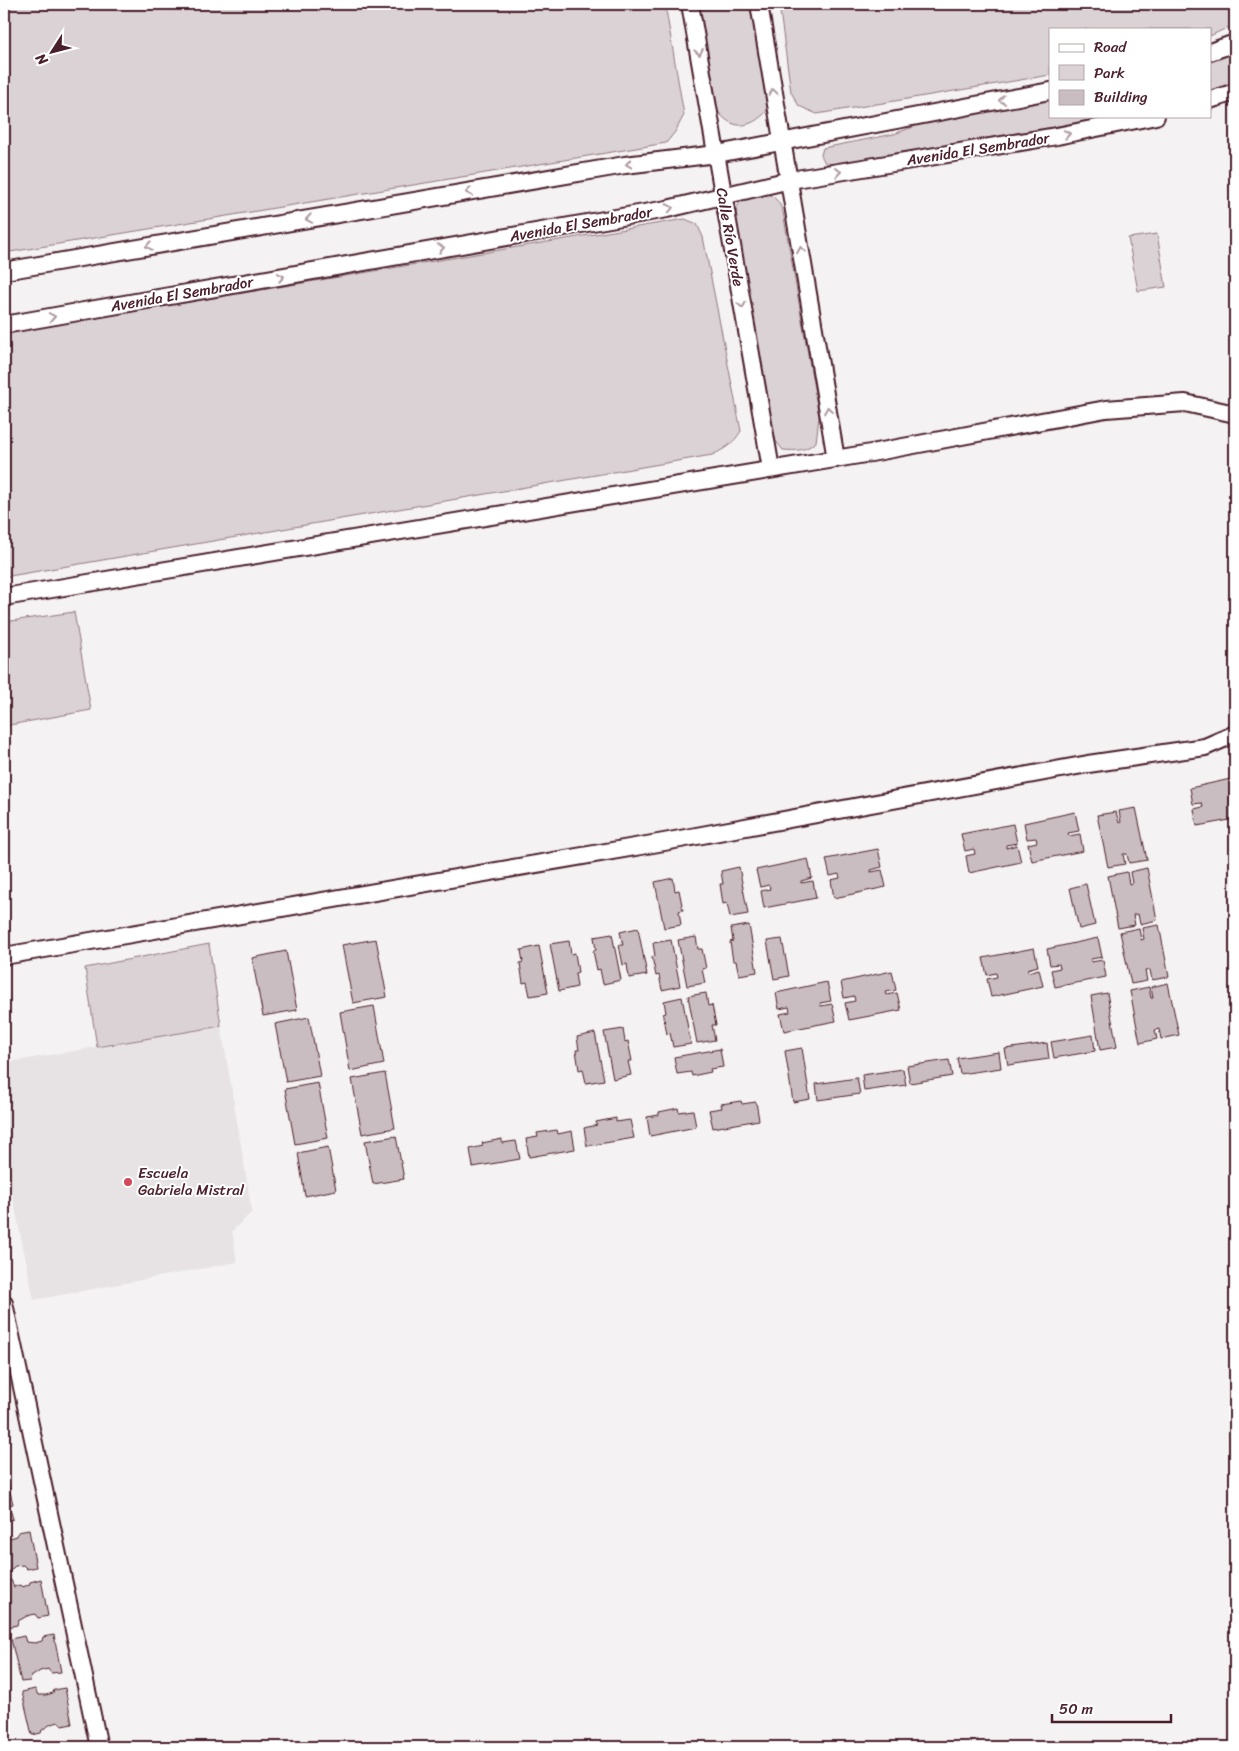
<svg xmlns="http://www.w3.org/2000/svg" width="1239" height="1751" font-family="Sriracha,sans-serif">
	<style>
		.built { fill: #e7e2e3 }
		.green { fill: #dbd2d5; stroke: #927880 }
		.building { fill: #cabdc1; stroke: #4a1f2b }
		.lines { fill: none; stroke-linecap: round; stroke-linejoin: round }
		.street-casing { stroke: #4a1f2b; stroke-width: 20 }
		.street { stroke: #fff; stroke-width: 16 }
		.oneway { stroke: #ae9aa0 }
		.poi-dot { fill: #d1495b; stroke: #fff; stroke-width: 2 }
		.labels { text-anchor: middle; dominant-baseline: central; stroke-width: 4; stroke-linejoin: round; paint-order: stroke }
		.street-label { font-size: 15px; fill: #4a1f2b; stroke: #fff }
		.poi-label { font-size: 15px; fill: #4a1f2b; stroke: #fff; text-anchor: start }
	</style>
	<rect width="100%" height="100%" fill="#f4f2f2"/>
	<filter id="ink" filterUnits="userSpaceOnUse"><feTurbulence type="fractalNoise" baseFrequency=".02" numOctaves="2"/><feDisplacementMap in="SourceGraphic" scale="10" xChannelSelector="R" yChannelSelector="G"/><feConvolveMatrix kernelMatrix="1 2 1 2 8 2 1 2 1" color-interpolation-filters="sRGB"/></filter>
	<g filter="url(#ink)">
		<!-- built -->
		<polygon class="built" points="221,1026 252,1212 232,1231 237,1262 34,1300 4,1153 4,1063"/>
		<!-- green -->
		<g class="green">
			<polygon points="4,4 665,4 684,115 675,132 666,143 4,253"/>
			<path d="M699 4H751L767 106V111C750 129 732 131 717 110Z"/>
			<polygon points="779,4 1235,4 1235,24 1210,36 1210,29 1050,29 1050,75 817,114 799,106 791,92"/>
			<polygon points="1235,52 1235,83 1210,93 1210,62"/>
			<polygon points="1050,100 1050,116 1117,116 834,164 825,163 821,155 823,148 894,134 932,120"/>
			<path d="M764 193C775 196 779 201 783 212L819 417 816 442C805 451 797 451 783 450L774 439 736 224C735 200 741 197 764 193Z"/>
			<path d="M685 219 697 224 703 237 741 431C733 444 725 449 712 455L4 577V333Z"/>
			<polygon points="1157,234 1166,287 1138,291 1128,238"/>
			<polygon points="74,612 91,710 4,726 4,622"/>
			<polygon points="209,944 221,1026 97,1047 85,968"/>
		</g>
		<!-- building -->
		<g class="building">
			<polygon points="1235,778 1235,819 1197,826 1194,809 1203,807 1202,803 1193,804 1190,788"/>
			<polygon points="1136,808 1147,860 1129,863 1127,854 1123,854 1125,864 1108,867 1097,815 1116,812 1119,823 1121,822 1119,811"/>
			<polygon points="1075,812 1079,831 1068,833 1069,836 1080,834 1083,851 1032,861 1028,844 1037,842 1036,838 1027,839 1024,823"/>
			<polygon points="1013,824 1017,843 1006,845 1006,848 1017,845 1021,862 969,873 966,856 975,854 974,849 965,851 961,834"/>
			<polygon points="878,849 882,867 871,870 871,872 882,870 886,887 834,898 831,880 840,878 839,874 830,876 826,859"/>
			<polygon points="808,859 812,878 801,881 801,883 813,881 816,898 764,908 761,891 770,889 769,885 760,887 756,870"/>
			<polygon points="739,867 748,914 730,917 727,903 723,904 720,884 723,884 721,871"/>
			<polygon points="1147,868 1157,920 1140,924 1138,914 1133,915 1135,925 1118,928 1108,876 1127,872 1129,884 1132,883 1130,872"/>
			<polygon points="673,878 675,891 679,890 683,910 679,911 681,925 664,928 655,882"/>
			<polygon points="1086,884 1095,925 1079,929 1070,888"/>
			<polygon points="749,925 757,972 739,975 736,961 733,961 730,942 733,941 731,928"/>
			<polygon points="1159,925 1169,977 1152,980 1150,970 1145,971 1147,981 1131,984 1120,932 1139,928 1141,940 1144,939 1142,928"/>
			<polygon points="638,928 647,975 629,978 627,964 623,965 619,945 623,945 620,932"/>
			<polygon points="612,934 621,980 603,984 600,969 597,970 593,951 596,950 594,937"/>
			<polygon points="696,937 698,949 702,949 706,968 702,969 705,983 687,986 678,940"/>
			<polygon points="1098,938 1102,957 1091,959 1091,962 1103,960 1106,977 1055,987 1051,970 1060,968 1059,964 1050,965 1047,949"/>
			<polygon points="376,939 387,997 353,1003 342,945"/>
			<polygon points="782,939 789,976 774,979 767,941"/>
			<polygon points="671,940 680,986 662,990 659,975 656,976 652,957 655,956 653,943"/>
			<polygon points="569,941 571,954 575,953 578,972 575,973 577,987 559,991 550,944"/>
			<polygon points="539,946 548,993 530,996 527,982 523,983 520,963 523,962 521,950"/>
			<polygon points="1034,948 1038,966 1027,969 1028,972 1039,969 1043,986 991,997 987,979 997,977 996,973 987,975 983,958"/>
			<polygon points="286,951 297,1010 263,1016 252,958"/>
			<polygon points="892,971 896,990 885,992 886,995 897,993 901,1010 849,1020 845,1003 855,1001 854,996 844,998 841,982"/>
			<polygon points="827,982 831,1001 820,1003 821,1006 832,1004 836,1021 784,1031 780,1014 790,1012 789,1007 779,1009 776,993"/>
			<polygon points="1168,983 1179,1035 1161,1039 1159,1029 1155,1030 1157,1039 1140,1043 1130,991 1149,987 1151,998 1153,998 1151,987"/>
			<polygon points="706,993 708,1006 712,1005 716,1025 712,1025 715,1040 697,1043 688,996"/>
			<polygon points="1107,993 1117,1047 1100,1050 1091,996"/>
			<polygon points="682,997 691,1044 673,1047 670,1033 667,1034 663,1014 666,1013 664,1001"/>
			<polygon points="374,1006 384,1064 350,1071 340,1012"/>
			<polygon points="309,1017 320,1076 286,1082 275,1024"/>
			<polygon points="623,1029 625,1042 628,1041 632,1061 628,1061 631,1075 613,1079 604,1032"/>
			<polygon points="595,1033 604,1080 586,1083 583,1069 579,1070 576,1050 579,1050 577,1037"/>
			<polygon points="1093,1035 1095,1051 1054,1058 1051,1042"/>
			<polygon points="1047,1043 1049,1059 1008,1065 1005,1049"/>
			<polygon points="802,1048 810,1099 793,1102 785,1051"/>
			<polygon points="720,1049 723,1067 710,1069 711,1072 692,1076 691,1072 677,1074 674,1057"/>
			<polygon points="999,1052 1001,1068 960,1074 957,1058"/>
			<polygon points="949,1060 952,1076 910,1083 907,1066"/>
			<polygon points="903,1069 906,1085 864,1091 862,1075"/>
			<polygon points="385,1073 395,1128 362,1134 352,1079"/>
			<polygon points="857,1078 860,1094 818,1100 816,1084"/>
			<polygon points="318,1083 328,1138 295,1144 285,1089"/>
			<polygon points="741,1101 742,1104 756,1102 759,1120 713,1128 709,1110 722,1108 721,1104"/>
			<polygon points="678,1108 679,1112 693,1110 696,1127 650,1136 647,1117 659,1115 659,1112"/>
			<polygon points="616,1118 616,1122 630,1120 634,1138 587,1146 584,1128 597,1125 596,1122"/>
			<polygon points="557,1130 558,1134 572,1131 575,1149 529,1157 526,1139 538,1137 537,1133"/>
			<polygon points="396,1136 404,1179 373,1184 365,1141"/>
			<polygon points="502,1139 502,1143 516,1141 520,1159 473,1167 470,1149 483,1146 482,1143"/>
			<polygon points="328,1147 336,1190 305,1196 298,1153"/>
			<polygon points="4,1484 8,1484 13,1504 9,1505 13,1519 4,1522"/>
			<polygon points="29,1530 36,1567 27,1569 23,1565 15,1566 4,1576 4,1537 10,1538 17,1536 18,1532"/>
			<polygon points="41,1579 48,1616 38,1618 35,1614 27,1616 18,1621 17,1625 8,1627 4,1607 4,1582 11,1580 14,1587 20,1585 22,1587 29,1585 30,1582"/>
			<polygon points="54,1635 61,1672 51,1673 48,1669 40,1671 31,1677 30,1681 21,1682 11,1639 24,1636 26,1642 35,1643 42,1641 43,1637"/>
			<polygon points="65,1688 72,1724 62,1726 59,1722 51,1724 42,1730 41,1733 32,1735 22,1692 35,1689 38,1695 46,1695 53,1693 54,1690"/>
		</g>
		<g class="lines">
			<defs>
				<g id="street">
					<polyline points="690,4 771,469"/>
					<polyline points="759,4 836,459"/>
					<polyline points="1210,52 1235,43"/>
					<polyline points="1210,100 1235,92"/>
					<polyline points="4,271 625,165 717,154 1050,91"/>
					<polyline points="4,325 667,209 790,180 1057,136 1156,116"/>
					<polyline points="4,597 871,453 1106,409 1185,403 1235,414"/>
					<polyline points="4,956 664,842 1088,764 1205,747 1235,734"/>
					<polyline points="4,1303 99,1747"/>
				</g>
			</defs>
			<!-- street casing -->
			<use href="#street" class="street-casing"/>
			<!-- street -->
			<use href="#street" class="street"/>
		</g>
		<!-- one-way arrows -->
		<defs><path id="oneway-chevron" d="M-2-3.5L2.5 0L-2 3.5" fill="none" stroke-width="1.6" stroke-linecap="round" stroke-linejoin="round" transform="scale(1.25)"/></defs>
		<g class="oneway">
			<use href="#oneway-chevron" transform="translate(699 52) rotate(80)"/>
			<use href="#oneway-chevron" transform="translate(773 92) rotate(-99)"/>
			<use href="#oneway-chevron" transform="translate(1002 100) rotate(170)"/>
			<use href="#oneway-chevron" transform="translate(1067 134) rotate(-10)"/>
			<use href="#oneway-chevron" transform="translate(629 164) rotate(172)"/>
			<use href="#oneway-chevron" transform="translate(838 172) rotate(-9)"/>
			<use href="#oneway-chevron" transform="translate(469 192) rotate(170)"/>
			<use href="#oneway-chevron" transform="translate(670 208) rotate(-12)"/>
			<use href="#oneway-chevron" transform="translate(309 219) rotate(170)"/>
			<use href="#oneway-chevron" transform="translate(149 246) rotate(170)"/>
			<use href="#oneway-chevron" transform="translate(441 248) rotate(-10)"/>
			<use href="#oneway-chevron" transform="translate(801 250) rotate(-99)"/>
			<use href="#oneway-chevron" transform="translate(281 277) rotate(-10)"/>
			<use href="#oneway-chevron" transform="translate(742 305) rotate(80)"/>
			<use href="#oneway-chevron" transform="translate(52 317) rotate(-10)"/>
			<use href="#oneway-chevron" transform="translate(828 410) rotate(-99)"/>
		</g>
	</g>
	<!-- markers -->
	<circle class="poi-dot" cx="128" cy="1182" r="5"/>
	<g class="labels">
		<!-- street labels -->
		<g class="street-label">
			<text transform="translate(978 149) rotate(-9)">Avenida El Sembrador</text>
			<text transform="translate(581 224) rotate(-10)">Avenida El Sembrador</text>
			<text transform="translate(730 237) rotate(80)">Calle Río Verde</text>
			<text transform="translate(182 294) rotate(-10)">Avenida El Sembrador</text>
		</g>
		<!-- poi labels -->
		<g class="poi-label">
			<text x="138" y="1173">Escuela<tspan x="138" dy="17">Gabriela Mistral</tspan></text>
		</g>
	</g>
	<!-- margin -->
	<rect width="1239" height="1751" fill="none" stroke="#fff" stroke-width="20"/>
	<rect x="10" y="10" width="1219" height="1731" fill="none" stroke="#4a1f2b" stroke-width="2" filter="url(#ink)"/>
	<!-- legend -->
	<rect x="1049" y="28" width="162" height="90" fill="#ffffff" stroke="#b7a5aa"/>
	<rect x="1059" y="44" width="25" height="8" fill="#ffffff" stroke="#b7a5aa"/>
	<text x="1094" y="52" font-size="15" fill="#4a1f2b">Road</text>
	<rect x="1059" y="65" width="25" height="15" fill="#dbd2d5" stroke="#b7a5aa"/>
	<text x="1094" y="78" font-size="15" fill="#4a1f2b">Park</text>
	<rect x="1059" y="90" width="25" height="15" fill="#cabdc1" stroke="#b7a5aa"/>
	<text x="1094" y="102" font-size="15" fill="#4a1f2b">Building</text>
	<!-- north arrow -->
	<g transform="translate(52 52) rotate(234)" stroke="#ffffff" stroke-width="4" paint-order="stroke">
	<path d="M0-4L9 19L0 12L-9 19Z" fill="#4a1f2b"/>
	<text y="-8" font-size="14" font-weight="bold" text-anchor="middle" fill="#4a1f2b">N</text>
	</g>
	<!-- scale -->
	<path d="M1052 1714v8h119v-8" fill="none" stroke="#4a1f2b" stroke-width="2.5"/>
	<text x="1059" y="1714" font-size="15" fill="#4a1f2b" stroke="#ffffff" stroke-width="4" paint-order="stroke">50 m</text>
</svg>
